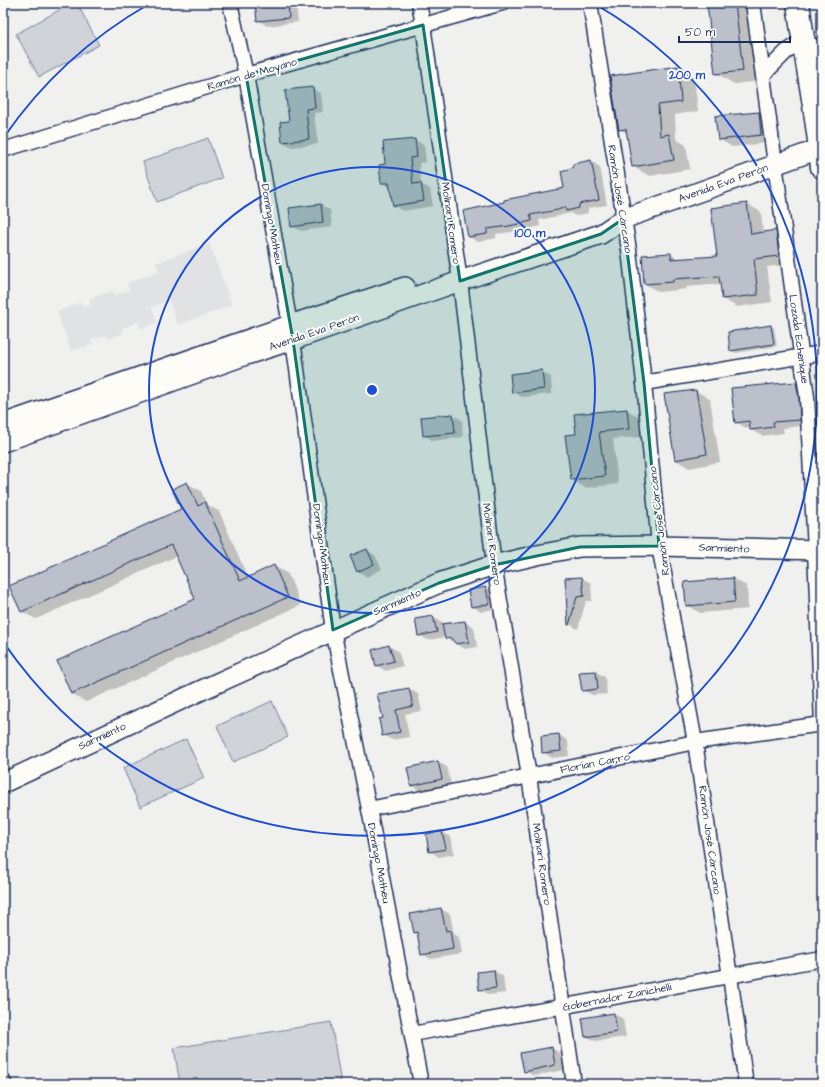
<svg xmlns="http://www.w3.org/2000/svg" width="825" height="1087" font-family="'Architects Daughter',sans-serif">
	<style>
		.built { fill: #e0e2e3 }
		.green { fill: #d0d3d8; stroke: #76819b }
		.shadow { fill: #0003 }
		.building { fill: #bbc0ca; stroke: #1b2f5e }
		.lines { fill: none; stroke-linecap: round; stroke-linejoin: round }
		.street-casing { stroke: #1b2f5e; stroke-width: 17 }
		.secondary-casing { stroke: #1b2f5e; stroke-width: 22 }
		.highway-casing { stroke: #1b2f5e; stroke-width: 25 }
		.street { stroke: #fdfcf7; stroke-width: 14 }
		.secondary { stroke: #fdfcf7; stroke-width: 19 }
		.highway { stroke: #fdfcf7; stroke-width: 22 }
		.marked { fill: #0f766e; fill-opacity: 0.2; stroke: #0f766e; stroke-width: 3; stroke-linejoin: round }
		.ring { fill: none; stroke: #1d4ed8; stroke-width: 2 }
		.labels { text-anchor: middle; dominant-baseline: central; stroke-width: 4; stroke-linejoin: round; paint-order: stroke }
		.street-label { font-size: 11px; fill: #1b2f5e; stroke: #fdfcf7 }
		.centre { fill: #1d4ed8; stroke: #fdfcf7; stroke-width: 2 }
		.ring-label { font-size: 12px; text-anchor: middle; font-weight: bold; fill: #1d4ed8; stroke: #fdfcf7; stroke-width: 4; stroke-linejoin: round; paint-order: stroke }
	</style>
	<rect width="100%" height="100%" fill="#f0f0ee"/>
	<filter id="ink" filterUnits="userSpaceOnUse"><feTurbulence type="fractalNoise" baseFrequency=".025" numOctaves="2"/><feDisplacementMap in="SourceGraphic" scale="8" xChannelSelector="R" yChannelSelector="G"/><feConvolveMatrix kernelMatrix="1 2 1 2 8 2 1 2 1" color-interpolation-filters="sRGB"/></filter>
	<g filter="url(#ink)">
		<!-- built -->
		<polygon class="built" points="209,243 232,305 178,325 169,301 152,307 157,322 141,329 138,322 122,328 123,333 108,339 106,335 91,340 92,344 71,351 57,312 81,302 84,308 91,305 89,299 112,291 114,296 129,290 127,283 159,271 156,263"/>
		<!-- green -->
		<g class="green">
			<polygon points="72,3 77,3 99,45 39,77 16,34"/>
			<polygon points="208,138 222,178 157,202 143,162"/>
			<polygon points="272,701 288,737 233,762 217,726"/>
			<polygon points="186,739 204,778 140,807 123,768"/>
			<polygon points="331,1022 341,1084 180,1084 174,1048"/>
		</g>
		<!-- shadow -->
		<g class="shadow">
			<polygon points="256,3 293,3 296,5 298,22 267,26 258,20"/>
			<polygon points="708,3 752,3 760,81 734,84 716,73"/>
			<polygon points="677,67 694,77 698,111 675,115 676,139 686,145 690,169 650,176 633,167 628,134 620,129"/>
			<polygon points="312,88 321,93 323,112 314,113 318,144 292,147 283,142 290,122"/>
			<polygon points="759,113 772,121 775,142 732,147 719,139"/>
			<polygon points="415,140 424,145 426,162 419,163 421,184 430,189 433,206 403,211 394,206 391,188 382,183 387,165"/>
			<polygon points="591,161 600,167 607,205 588,208 588,213 575,216 571,213 539,220 540,226 519,231 496,234 496,238 478,242 469,237 566,189 573,169"/>
			<polygon points="747,204 761,212 763,233 775,231 789,239 793,264 767,267 772,302 737,307 723,299 721,284 686,287 687,289 659,292 645,284 670,254 681,260 718,257"/>
			<polygon points="321,205 330,210 332,227 301,231 292,226"/>
			<polygon points="770,326 774,328 777,346 736,353 731,350"/>
			<polygon points="542,372 551,377 552,394 522,397 513,392"/>
			<polygon points="796,383 806,389 810,425 783,428 784,433 762,436 751,430 751,427 746,428 736,422"/>
			<polygon points="696,391 710,399 720,462 689,468 676,460 665,395"/>
			<polygon points="627,410 641,418 642,437 613,439 618,484 585,488 572,480 577,435"/>
			<polygon points="453,415 462,420 463,437 433,441 424,435"/>
			<polygon points="187,483 201,491 207,505 219,511 248,578 274,566 288,574 301,605 86,702 72,694 58,661 196,600 177,556 36,619 22,612 182,510"/>
			<polygon points="367,550 375,555 382,569 367,577 358,571"/>
			<polygon points="582,578 591,583 592,601 586,601 578,629 569,624 566,579"/>
			<polygon points="733,579 747,586 748,609 700,613 686,605"/>
			<polygon points="486,588 495,593 497,608 481,612 472,606"/>
			<polygon points="433,617 442,622 443,625 465,622 474,627 477,647 465,649 446,638 445,637 428,640 419,635"/>
			<polygon points="389,646 398,651 403,666 386,671 377,666"/>
			<polygon points="596,672 605,677 607,694 592,695 583,690"/>
			<polygon points="409,689 418,694 422,711 405,714 409,737 392,740 383,735 384,719"/>
			<polygon points="559,735 568,741 569,756 552,758 543,752 542,737"/>
			<polygon points="438,762 447,767 451,784 420,791 411,785"/>
			<polygon points="442,832 451,837 454,854 439,857 430,851"/>
			<polygon points="441,909 450,914 454,934 459,937 462,954 431,959 422,954 419,935 414,932"/>
			<polygon points="494,971 503,976 505,993 489,995 480,989"/>
			<polygon points="614,1014 623,1019 626,1037 595,1041 586,1036"/>
			<polygon points="551,1048 560,1053 564,1070 534,1076 525,1071"/>
		</g>
		<!-- building -->
		<g class="building">
			<polygon points="255,3 288,3 289,18 257,21"/>
			<polygon points="707,3 735,3 743,71 715,74"/>
			<polygon points="678,66 681,102 658,105 660,136 669,134 674,160 632,167 626,129 619,130 610,76"/>
			<polygon points="313,87 315,108 306,109 309,139 282,142 280,122 289,121 285,90"/>
			<polygon points="759,112 761,135 718,140 715,116"/>
			<polygon points="415,139 417,157 410,158 413,184 421,183 424,201 393,206 389,183 381,183 379,165 385,164 383,142"/>
			<polygon points="591,160 599,200 579,204 579,208 566,211 565,207 558,210 530,215 532,221 509,226 487,229 487,234 468,237 463,211 504,202 504,200 564,188 561,171 572,168 573,164"/>
			<polygon points="747,203 751,234 776,230 779,256 754,259 758,295 722,299 719,276 673,279 673,282 644,284 642,255 671,253 671,259 717,256 711,208"/>
			<polygon points="321,204 323,222 291,227 289,208"/>
			<polygon points="771,325 774,344 730,351 728,332"/>
			<polygon points="542,370 544,389 512,393 510,374"/>
			<polygon points="796,382 799,398 800,420 773,422 774,427 750,430 749,421 735,423 731,388"/>
			<polygon points="696,390 707,454 675,460 664,394"/>
			<polygon points="627,409 629,429 599,432 605,476 571,480 565,435 576,434 574,414"/>
			<polygon points="453,414 455,433 423,436 421,417"/>
			<polygon points="187,482 198,506 205,502 240,581 274,565 288,597 71,694 57,661 195,599 171,545 21,612 9,586 181,509 172,489"/>
			<polygon points="367,549 374,564 357,572 350,556"/>
			<polygon points="582,577 584,596 577,597 569,625 568,625 565,578"/>
			<polygon points="733,578 735,602 686,606 684,582"/>
			<polygon points="486,587 489,604 471,607 468,590"/>
			<polygon points="433,616 437,632 418,636 415,619"/>
			<polygon points="465,621 469,642 456,644 451,638 445,639 442,624"/>
			<polygon points="389,645 394,661 376,666 372,650"/>
			<polygon points="596,671 598,689 582,691 579,672"/>
			<polygon points="409,688 413,706 396,710 400,732 382,736 379,719 383,718 377,694"/>
			<polygon points="559,734 561,751 542,753 541,736"/>
			<polygon points="438,761 442,779 411,786 407,768"/>
			<polygon points="442,831 446,849 429,852 426,834"/>
			<polygon points="441,908 446,931 450,930 453,949 421,955 417,932 414,933 410,914"/>
			<polygon points="494,970 496,988 479,990 477,972"/>
			<polygon points="614,1013 617,1032 585,1037 582,1018"/>
			<polygon points="552,1047 555,1065 524,1072 520,1053"/>
		</g>
		<g class="lines">
			<defs>
				<g id="street">
					<polyline points="230,3 246,75 290,325 293,340 333,630 369,809 421,1084"/>
					<polyline points="419,3 423,25 460,281 494,565 529,776 574,1084"/>
					<polyline points="590,3 629,250 644,383 659,546 695,742 746,1084"/>
					<polyline points="753,3 807,397 815,550 822,724"/>
					<polyline points="763,75 786,52 803,41 822,50"/>
					<polyline points="3,150 246,75 502,3"/>
					<polyline points="644,383 822,353"/>
					<polyline points="369,809 695,742 822,724"/>
					<polyline points="412,1034 822,959"/>
					<polyline points="3,1081 4,1084"/>
				</g>
				<g id="secondary">
					<polyline points="3,424 290,325 405,287"/>
					<polyline points="3,442 246,355 293,340 460,281 601,234 623,219 822,148"/>
					<polyline points="3,783 204,689 439,583 494,565 537,555 580,547 659,546 822,550"/>
				</g>
				<path id="highway" d="M798 3C805 58 817 112 822 167"/>
			</defs>
			<!-- street casing -->
			<use href="#street" class="street-casing"/>
			<!-- secondary casing -->
			<use href="#secondary" class="secondary-casing"/>
			<!-- highway casing -->
			<use href="#highway" class="highway-casing"/>
			<!-- street -->
			<use href="#street" class="street"/>
			<!-- secondary -->
			<use href="#secondary" class="secondary"/>
			<!-- highway -->
			<use href="#highway" class="highway"/>
		</g>
	</g>
	<!-- marked area -->
	<path class="marked" d="M423 25 460 281 601 234 623 219 644 383 659 546 580 547 494 565 439 583 333 630 293 340 246 75Z"/>
	<!-- distance rings -->
	<g class="ring">
		<circle cx="372" cy="390" r="223"/>
		<path d="M4 137A446 446 0 0 1 149 4M595 4A446 446 0 1 1 4 643"/>
	</g>
	<g class="labels">
		<!-- street labels -->
		<g class="street-label">
			<text transform="translate(252 74) rotate(-16)">Ramón de Moyano</text>
			<text transform="translate(723 183) rotate(-20)">Avenida Eva Perón</text>
			<text transform="translate(620 199) rotate(81)">Ramón José Cárcano</text>
			<text transform="translate(451 223) rotate(82)">Molinari Romero</text>
			<text transform="translate(272 224) rotate(80)">Domingo Matheu</text>
			<text transform="translate(314 332) rotate(-19)">Avenida Eva Perón</text>
			<text transform="translate(799 339) rotate(82)">Lozada Echenique</text>
			<text transform="translate(659 521) rotate(-97)">Ramón José Cárcano</text>
			<text transform="translate(322 544) rotate(82)">Domingo Matheu</text>
			<text transform="translate(492 544) rotate(82)">Molinari Romero</text>
			<text transform="translate(724 548) rotate(2)">Sarmiento</text>
			<text transform="translate(397 602) rotate(-24)">Sarmiento</text>
			<text transform="translate(102 736) rotate(-25)">Sarmiento</text>
			<text transform="translate(595 763) rotate(-11)">Florian Carro</text>
			<text transform="translate(710 840) rotate(82)">Ramón José Cárcano</text>
			<text transform="translate(379 863) rotate(79)">Domingo Matheu</text>
			<text transform="translate(542 864) rotate(82)">Molinari Romero</text>
			<text transform="translate(617 997) rotate(-11)">Gobernador Zanichelli</text>
		</g>
	</g>
	<circle cx="372" cy="390" r="6" class="centre"/>
	<g class="ring-label">
		<text x="687" y="79">200 m</text>
		<text x="530" y="237">100 m</text>
	</g>
	<!-- margin -->
	<rect width="825" height="1087" fill="none" stroke="#fdfcf7" stroke-width="16"/>
	<rect x="8" y="8" width="809" height="1071" fill="none" stroke="#1b2f5e" stroke-width="1.5" filter="url(#ink)"/>
	<!-- scale -->
	<path d="M679 36v6h111v-6" fill="none" stroke="#1b2f5e" stroke-width="2"/>
	<text x="685" y="36" font-size="12" fill="#1b2f5e" stroke="#fdfcf7" stroke-width="3" paint-order="stroke">50 m</text>
</svg>
